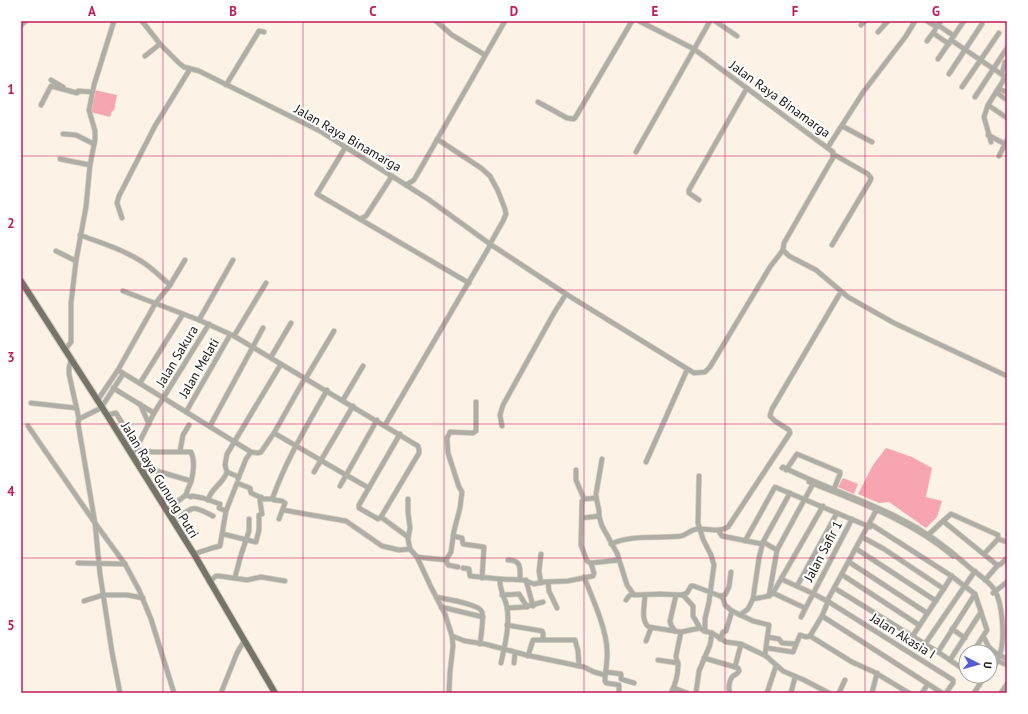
<svg xmlns="http://www.w3.org/2000/svg" width="1028" height="714" font-family="'PT Sans',sans-serif">
	<style>
		.green { fill: #f8a5b2 }
		.lines { fill: none; stroke-linecap: round; stroke-linejoin: round }
		.minor-casing { stroke: #d8cfc3; stroke-width: 6 }
		.major-casing { stroke: #d8cfc3; stroke-width: 8 }
		.minor { stroke: #aeaea7; stroke-width: 4.5 }
		.major { stroke: #757469; stroke-width: 6 }
		.grid { fill: none; stroke: #c2185b; stroke-width: 1; stroke-opacity: 0.55 }
		.labels { text-anchor: middle; dominant-baseline: central; stroke-width: 4; stroke-linejoin: round; paint-order: stroke }
		.street-label { font-size: 13px; fill: #181511; stroke: #fff }
		.neatline { fill: none; stroke: #c2185b; stroke-width: 1.5 }
		.grid-label { font-size: 13px; text-anchor: middle; font-weight: bold; fill: #c2185b }
	</style>
	<rect width="100%" height="100%" fill="#fcf2e5"/>
	<!-- green -->
	<g class="green">
		<polygon points="94,90 117,95 114,111 112,111 110,117 90,112"/>
		<polygon points="886,448 912,457 932,468 926,497 942,501 937,517 926,528 889,502 879,503 858,494 873,465"/>
		<polygon points="843,478 858,484 854,494 838,487"/>
	</g>
	<g class="lines">
		<defs>
			<g id="minor">
				<polyline points="142,21 160,44 179,63 184,67 199,71 320,131 406,185 414,180 505,21"/>
				<polyline points="436,21 452,35 485,55"/>
				<polyline points="639,21 694,49 833,152 833,158 831,161 784,243 783,250"/>
				<polyline points="715,21 737,36"/>
				<polyline points="927,21 937,27 941,21"/>
				<polyline points="21,25 26,21"/>
				<polyline points="861,25 865,21"/>
				<polyline points="938,25 954,36"/>
				<polyline points="878,32 888,21"/>
				<polyline points="933,33 949,44"/>
				<polyline points="951,40 1004,76 1003,81 988,105 1007,118"/>
				<polyline points="927,41 935,30"/>
				<polyline points="145,56 160,44"/>
				<polyline points="938,59 964,21"/>
				<polyline points="1002,73 1005,62"/>
				<polyline points="949,74 982,24"/>
				<polyline points="51,80 63,87"/>
				<polyline points="226,85 259,31 264,32"/>
				<polyline points="962,87 999,33"/>
				<polyline points="998,89 1007,92"/>
				<polyline points="78,91 93,92"/>
				<polyline points="996,92 1007,100"/>
				<polyline points="975,97 1007,48"/>
				<polyline points="538,102 567,118 574,119 575,118 632,21"/>
				<polyline points="41,105 51,86 77,93 80,91"/>
				<polyline points="988,105 984,117 991,142"/>
				<polyline points="842,126 872,142"/>
				<polyline points="63,134 76,135 94,144"/>
				<polyline points="988,135 1005,144"/>
				<polyline points="437,139 481,168 490,176 498,191 505,209 506,214 503,221 490,244"/>
				<polyline points="828,147 864,91 906,36 915,21"/>
				<polyline points="345,148 317,194 469,283"/>
				<polyline points="636,152 710,21"/>
				<polyline points="999,156 1007,140"/>
				<polyline points="60,159 90,165"/>
				<polyline points="406,185 428,199 490,244 566,294 694,373 705,372 710,367 770,267 783,250"/>
				<polyline points="699,200 689,193 689,190 747,88"/>
				<polyline points="122,218 117,203 119,196 155,126 190,69"/>
				<polyline points="360,219 366,216 392,176"/>
				<path d="M80 235C101 243 125 250 144 263 153 269 161 277 170 285"/>
				<polyline points="832,245 870,181 871,178 868,174 833,154"/>
				<polyline points="783,250 789,256 816,270 848,297 894,323 1007,376"/>
				<polyline points="56,251 76,261"/>
				<polyline points="123,291 199,320 234,336 418,446 419,450 419,453 381,517 378,519 359,508 359,505 400,434"/>
				<polyline points="199,320 233,260"/>
				<polyline points="234,336 266,283"/>
				<polyline points="65,350 71,342 71,303 76,261 86,207 90,165 95,140 95,131 89,110 94,85 114,21"/>
				<polyline points="271,357 291,323"/>
				<polyline points="71,360 69,368 69,374 79,419 78,423 95,523 100,574 112,652 120,693"/>
				<polyline points="118,370 251,452 258,453 261,452 274,433 305,378"/>
				<polyline points="306,378 334,331"/>
				<polyline points="140,383 183,314"/>
				<polyline points="113,388 154,413"/>
				<polyline points="343,400 363,366"/>
				<polyline points="97,401 118,370 155,304 170,285 185,260"/>
				<polyline points="31,403 76,408"/>
				<polyline points="140,404 149,424"/>
				<polyline points="186,412 230,335"/>
				<polyline points="107,415 116,413 135,444 139,443 154,413 209,324"/>
				<polyline points="79,419 101,408 123,374"/>
				<polyline points="385,425 491,244"/>
				<polyline points="28,426 95,523 125,564 139,590 151,619 174,693"/>
				<polyline points="210,426 263,328"/>
				<polyline points="502,426 500,415 503,405 554,313 566,294"/>
				<polyline points="274,433 346,475 369,488"/>
				<polyline points="180,451 183,435 189,425"/>
				<path d="M130 453 138 450 153 452H191C195 460 193 474 191 482 189 487 187 490 186 495L191 497 192 496 203 498 220 504 219 508 226 511 237 483 250 488 251 493 264 499H273"/>
				<polyline points="646,462 687,370"/>
				<path d="M782 468 783 467C820 486 860 498 897 517 924 530 947 547 969 567 977 574 988 580 994 589 1003 603 1005 639 1000 654 998 661 994 667 990 673"/>
				<polyline points="141,470 157,471 191,481"/>
				<polyline points="576,470 576,480 584,499 582,501 581,545 587,561 591,563"/>
				<polyline points="786,470 797,454 840,472 840,474 834,489"/>
				<polyline points="227,472 225,465 227,454 281,364"/>
				<polyline points="314,472 353,406"/>
				<polyline points="699,476 698,523 703,539 711,555 714,565 709,602 705,619 705,631"/>
				<polyline points="238,479 246,459 251,452"/>
				<path d="M809 482C859 502 912 521 953 556"/>
				<polyline points="340,486 377,420"/>
				<polyline points="408,499 408,512 410,528 408,539 410,549 417,557 431,587 445,614 452,636 453,646 450,672 449,693"/>
				<polyline points="584,499 596,498"/>
				<path d="M208 500C211 488 223 484 227 472L239 477"/>
				<polyline points="161,502 170,498 175,504"/>
				<polyline points="877,509 827,601 827,604 822,616 942,693"/>
				<polyline points="166,510 186,495"/>
				<polyline points="283,510 346,521 382,546 399,550 410,549"/>
				<path d="M599 516C600 508 596 502 596 494L602 459"/>
				<polyline points="381,517 408,537"/>
				<polyline points="582,518 599,516 602,526 617,553 627,585 634,595 660,594 681,595 687,593 691,586 694,586 720,596 723,598 725,605 732,611 753,621 769,625 765,655"/>
				<path d="M279 519 285 503 282 501 274 500 273 497C287 458 307 426 327 390"/>
				<polyline points="943,521 951,514 998,535 998,539"/>
				<path d="M174 522C193 507 190 504 213 516"/>
				<polyline points="872,525 950,575 975,594 987,630 973,652"/>
				<polyline points="718,530 722,536 762,544"/>
				<polyline points="223,534 256,542 259,530 259,515 262,514 260,501 261,497"/>
				<polyline points="453,536 462,538 463,544 484,547 482,578"/>
				<polyline points="927,536 943,521 997,565 1001,564 1007,558"/>
				<polyline points="862,537 884,549 944,589"/>
				<polyline points="745,541 775,487 870,527"/>
				<polyline points="763,542 777,550"/>
				<path d="M611 544C632 534 659 539 681 536 687 535 691 529 698 529 709 528 718 533 728 527L790 433 789 430 775 421 770 416 772 409 839 295"/>
				<polyline points="858,550 936,601"/>
				<polyline points="194,554 212,548 220,546 226,511"/>
				<polyline points="541,554 539,571 541,583"/>
				<polyline points="984,554 998,539 1007,542"/>
				<polyline points="417,557 446,560 451,552 454,531 460,508 462,492 459,487 448,453 447,438 450,432 473,433 476,431 476,402"/>
				<polyline points="446,560 448,565 458,567"/>
				<path d="M508 560C522 560 520 569 520 579"/>
				<polyline points="849,562 927,613"/>
				<polyline points="78,563 125,564"/>
				<polyline points="463,568 469,569 470,576 500,579"/>
				<polyline points="844,576 919,625"/>
				<polyline points="235,577 241,555 249,531 249,519"/>
				<path d="M584 577C592 597 607 630 607 651 608 661 605 671 605 681L606 683 619 685V693"/>
				<polyline points="781,579 812,593 829,602 953,680 953,683 946,693"/>
				<polyline points="526,580 533,606"/>
				<polyline points="985,580 998,565"/>
				<polyline points="209,582 216,576 219,576 247,580 261,577 285,581"/>
				<polyline points="548,582 549,591 557,608"/>
				<polyline points="797,586 837,513"/>
				<polyline points="836,589 938,652 960,667 962,667 966,663"/>
				<polyline points="773,593 805,608"/>
				<polyline points="993,593 1007,582"/>
				<polyline points="502,595 519,594 527,607"/>
				<path d="M645 595C645 604 640 621 649 627L681 632 700 628 704 631 712 633 726 642 741 644 766 656 783 671 804 680 829 693"/>
				<polyline points="683,595 693,606 693,616 700,628"/>
				<polyline points="720,596 725,595 729,587 731,572"/>
				<polyline points="769,596 777,550 814,482"/>
				<path d="M436 597C445 599 480 604 482 612 484 620 481 635 480 644"/>
				<polyline points="753,599 759,558 763,542 790,493"/>
				<polyline points="626,600 629,596 632,594"/>
				<polyline points="84,601 103,595 127,595 143,598"/>
				<polyline points="441,607 483,617"/>
				<polyline points="507,608 524,607 543,602"/>
				<polyline points="740,615 748,609 753,599 769,596 773,593 823,506"/>
				<polyline points="822,616 810,636 852,662 874,672 909,693"/>
				<polyline points="801,617 852,519"/>
				<polyline points="507,625 542,631 543,633 543,639"/>
				<polyline points="952,629 965,638"/>
				<polyline points="675,631 671,625 670,621 676,595"/>
				<polyline points="452,636 465,641 485,644 526,655 584,667 594,672 605,675"/>
				<polyline points="768,637 779,639 782,643 796,644"/>
				<polyline points="912,637 952,576"/>
				<path d="M983 637C987 640 986 645 990 648 994 653 1001 656 1007 659"/>
				<polyline points="720,639 723,632 726,631 732,611"/>
				<polyline points="646,641 651,628"/>
				<polyline points="925,644 975,571"/>
				<polyline points="767,648 793,652 800,635 806,637 810,636"/>
				<polyline points="938,652 975,594"/>
				<polyline points="528,656 533,640 575,640 578,651 579,666"/>
				<polyline points="704,658 735,667"/>
				<polyline points="658,660 678,663"/>
				<polyline points="950,660 981,612"/>
				<polyline points="996,660 1007,665"/>
				<path d="M501 663C505 645 510 625 507 607 505 597 499 590 500 579L523 580 534 584 544 582 568 581 593 576 594 573 591 563 619 560"/>
				<polyline points="514,663 515,653"/>
				<polyline points="606,672 621,674 621,679 634,683"/>
				<polyline points="674,688 687,693"/>
				<polyline points="221,693 237,653 244,641"/>
				<path d="M671 693C675 685 678 675 678 666 679 662 676 661 676 656L681 632"/>
				<polyline points="696,693 699,671 710,645 712,633"/>
				<path d="M730 693C728 689 729 681 732 677 735 674 737 675 739 671L738 668 735 667 741 644"/>
				<polyline points="767,693 776,666"/>
				<polyline points="791,693 795,677"/>
				<polyline points="839,693 845,680"/>
				<polyline points="872,693 877,673"/>
				<polyline points="922,693 928,684"/>
				<polyline points="974,693 985,676"/>
				<polyline points="1001,693 1007,684"/>
			</g>
			<polyline id="major" points="21,281 107,415 194,554 275,693"/>
		</defs>
		<!-- minor casing -->
		<use href="#minor" class="minor-casing"/>
		<!-- major casing -->
		<use href="#major" class="major-casing"/>
		<!-- minor -->
		<use href="#minor" class="minor"/>
		<!-- major -->
		<use href="#major" class="major"/>
	</g>
	<!-- grid -->
	<path class="grid" d="M163 21V693M303 21V693M444 21V693M584 21V693M725 21V693M865 21V693M21 156H1007M21 290H1007M21 424H1007M21 558H1007"/>
	<g class="labels">
		<!-- street labels -->
		<g class="street-label">
			<text transform="translate(780 99) rotate(36)">Jalan Raya Binamarga</text>
			<text transform="translate(348 138) rotate(30)">Jalan Raya Binamarga</text>
			<text transform="translate(177 356) rotate(-59)">Jalan Sakura</text>
			<text transform="translate(199 368) rotate(-60)">Jalan Melati</text>
			<text transform="translate(160 480) rotate(58)">Jalan Raya Gunung Putri</text>
			<text transform="translate(823 551) rotate(-62)">Jalan Safir 1</text>
			<text transform="translate(903 636) rotate(32)">Jalan Akasia I</text>
		</g>
	</g>
	<!-- border -->
	<rect width="1028" height="714" fill="none" stroke="#ffffff" stroke-width="44"/>
	<!-- north arrow -->
	<g transform="translate(978 664) rotate(96)"><circle r="19" fill="#ffffff" stroke="#a3a1a0"/>
	<path d="M0-3L7 15L0 10L-7 15Z" fill="#545cd3"/>
	<text y="-6" font-size="11" font-weight="bold" text-anchor="middle" fill="#181511">U</text>
	</g>
	<rect x="22" y="22" width="984" height="670" class="neatline"/>
	<g class="grid-label">
		<text x="92" y="16">A</text>
		<text x="233" y="16">B</text>
		<text x="373" y="16">C</text>
		<text x="514" y="16">D</text>
		<text x="655" y="16">E</text>
		<text x="795" y="16">F</text>
		<text x="936" y="16">G</text>
		<text x="11" y="94">1</text>
		<text x="11" y="228">2</text>
		<text x="11" y="362">3</text>
		<text x="11" y="496">4</text>
		<text x="11" y="630">5</text>
	</g>
</svg>
